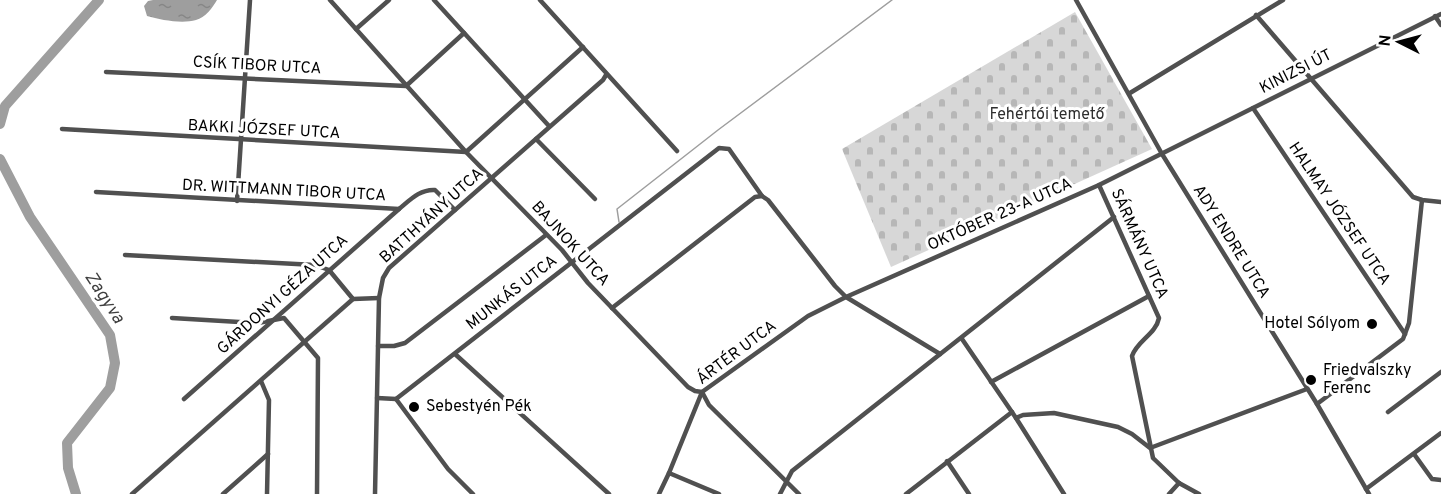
<svg xmlns="http://www.w3.org/2000/svg" width="1441" height="494" font-family="Overpass,sans-serif">
	<style>
		.cemetery { fill: url(#cemetery-stones) }
		.water { fill: url(#water-ripples) }
		.lines { fill: none; stroke-linecap: round; stroke-linejoin: round }
		.stream { stroke: #9e9e9e; stroke-width: 1.5 }
		.river { stroke: #9e9e9e; stroke-width: 10 }
		.street { stroke: #505050; stroke-width: 4.5 }
		.poi-dot { fill: #000; stroke: #fff; stroke-width: 2 }
		.labels { text-anchor: middle; dominant-baseline: central; stroke-width: 6; stroke-linejoin: round; paint-order: stroke }
		.street-label { font-size: 16px; fill: #000; stroke: #fff }
		.park-label { font-size: 16px; fill: #2e2e2e; stroke: #fff }
		.poi-label { font-size: 16px; fill: #000; stroke: #fff; text-anchor: start }
		.water-label { font-size: 18px; font-style: italic; fill: #3f3f3f; stroke: #fff }
	</style>
	<defs>
		<pattern id="cemetery-stones" width="16" height="16" patternUnits="userSpaceOnUse" patternTransform="scale(1.5)"><rect width="16" height="16" fill="#d7d7d7"/><path d="M2 7V4a2 2 0 0 1 4 0v3zM10 15v-3a2 2 0 0 1 4 0v3z" fill="#b7b7b7"/></pattern>
		<pattern id="water-ripples" width="26" height="14" patternUnits="userSpaceOnUse" patternTransform="scale(1.5)"><rect width="26" height="14" fill="#9e9e9e"/><path d="M2 4q2-2 4 0t4 0M15 11q2-2 4 0t4 0" fill="none" stroke="#868686"/></pattern>
	</defs>
	<rect width="100%" height="100%" fill="#fff"/>
	<!-- cemetery -->
	<polygon class="cemetery" points="1075,12 1152,149 891,267 842,149"/>
	<!-- water -->
	<path class="water" d="M153 0H217C213 7 205 18 196 20 182 24 161 20 147 16L144 6 148 1Z"/>
	<g class="lines">
		<!-- stream -->
		<polyline class="stream" points="619,222 617,209 718,130 892,0"/>
		<!-- river -->
		<g class="river">
			<polyline points="0,124 5,106 99,0"/>
			<polyline points="0,159 30,217 110,335 115,363 110,388 67,443 68,468 76,494"/>
		</g>
		<!-- street -->
		<g class="street">
			<polyline points="330,0 466,152 562,250 588,283 688,387 695,391 702,392 709,405 799,494"/>
			<polyline points="434,0 549,126"/>
			<polyline points="540,0 677,151"/>
			<polyline points="1076,0 1162,154 1317,404 1369,494"/>
			<polyline points="1256,15 1413,197 1422,200 1441,202"/>
			<polyline points="1435,16 1441,25"/>
			<polyline points="356,29 389,0"/>
			<polyline points="106,72 406,86 464,33"/>
			<polyline points="1130,93 1283,0"/>
			<polyline points="1253,108 1405,334"/>
			<polyline points="62,129 466,152 583,47"/>
			<polyline points="536,139 595,199"/>
			<path d="M1099 185 1159 318C1156 334 1137 341 1132 356L1153 458 1179 483 1199 494"/>
			<path d="M96 192 399 209C410 200 420 189 435 190L455 210"/>
			<polyline points="237,201 250,0"/>
			<polyline points="125,255 315,265 329,270 353,299 379,298"/>
			<polyline points="612,308 755,197 762,196"/>
			<polyline points="172,318 258,323 284,318 318,358 317,494"/>
			<polyline points="962,339 1016,418 1064,494"/>
			<polyline points="378,346 394,346 405,343 546,235"/>
			<polyline points="455,354 609,494"/>
			<polyline points="261,381 269,400 267,494"/>
			<polyline points="991,382 1149,296"/>
			<polyline points="377,398 396,399 719,148 729,149 762,196 768,200 835,286 846,297 940,354"/>
			<polyline points="184,399 399,209"/>
			<polyline points="396,399 448,469 473,494"/>
			<polyline points="1317,404 1403,339 1409,323 1422,200"/>
			<polyline points="1388,412 1441,372"/>
			<polyline points="1016,418 1023,415 1054,413 1118,427 1132,434 1150,448 1307,389"/>
			<polyline points="1414,454 1432,479 1441,480"/>
			<polyline points="947,461 969,494"/>
			<polyline points="1366,489 1441,433"/>
			<polyline points="132,494 353,299"/>
			<polyline points="223,494 268,454"/>
			<polyline points="375,494 379,298 383,278 389,268 603,80 606,75"/>
			<polyline points="659,494 669,473"/>
			<polyline points="719,494 669,473 702,392 808,316 846,297 1099,185 1441,14"/>
			<polyline points="780,494 792,471 1114,217"/>
			<polyline points="906,494 1012,412"/>
			<polyline points="1169,494 1179,483"/>
		</g>
	</g>
	<!-- markers -->
	<g class="poi-dot">
		<circle cx="1372" cy="324" r="6"/>
		<circle cx="1311" cy="380" r="6"/>
		<circle cx="414" cy="407" r="6"/>
	</g>
	<g class="labels">
		<!-- street labels -->
		<g class="street-label">
			<text transform="translate(257 66) rotate(3)">CSÍK TIBOR UTCA</text>
			<text transform="translate(1296 72) rotate(-27)">KINIZSI ÚT</text>
			<text transform="translate(264 130) rotate(3)">BAKKI JÓZSEF UTCA</text>
			<text transform="translate(284 191) rotate(3)">DR. WITTMANN TIBOR UTCA</text>
			<text transform="translate(1339 214) rotate(56)">HALMAY JÓZSEF UTCA</text>
			<text transform="translate(1000 215) rotate(-24)">OKTÓBER 23-A UTCA</text>
			<text transform="translate(432 216) rotate(-42)">BATTHYÁNY UTCA</text>
			<text transform="translate(1231 242) rotate(58)">ADY ENDRE UTCA</text>
			<text transform="translate(570 244) rotate(48)">BAJNOK UTCA</text>
			<text transform="translate(1139 244) rotate(66)">SÁRMÁNY UTCA</text>
			<text transform="translate(512 293) rotate(-38)">MUNKÁS UTCA</text>
			<text transform="translate(283 295) rotate(-42)">GÁRDONYI GÉZA UTCA</text>
			<text transform="translate(737 353) rotate(-37)">ÁRTÉR UTCA</text>
		</g>
		<!-- park labels -->
		<g class="park-label">
			<text x="1047" y="115">Fehértói temető</text>
		</g>
		<!-- poi labels -->
		<g class="poi-label">
			<text x="1360" y="324" text-anchor="end">Hotel Sólyom</text>
			<text x="1323" y="371">Friedvalszky<tspan x="1323" dy="18">Ferenc</tspan></text>
			<text x="426" y="407">Sebestyén Pék</text>
		</g>
		<!-- water labels -->
		<g class="water-label">
			<text transform="translate(104 298) rotate(57)">Zagyva</text>
		</g>
	</g>
	<!-- north arrow -->
	<g transform="translate(1399 42) rotate(276)" stroke="#ffffff" stroke-width="4.5" paint-order="stroke">
	<path d="M0-4.5L10 22L0 15L-10 22Z" fill="#000000"/>
	<text y="-9" font-size="16" font-weight="bold" text-anchor="middle" fill="#000000">N</text>
	</g>
</svg>
